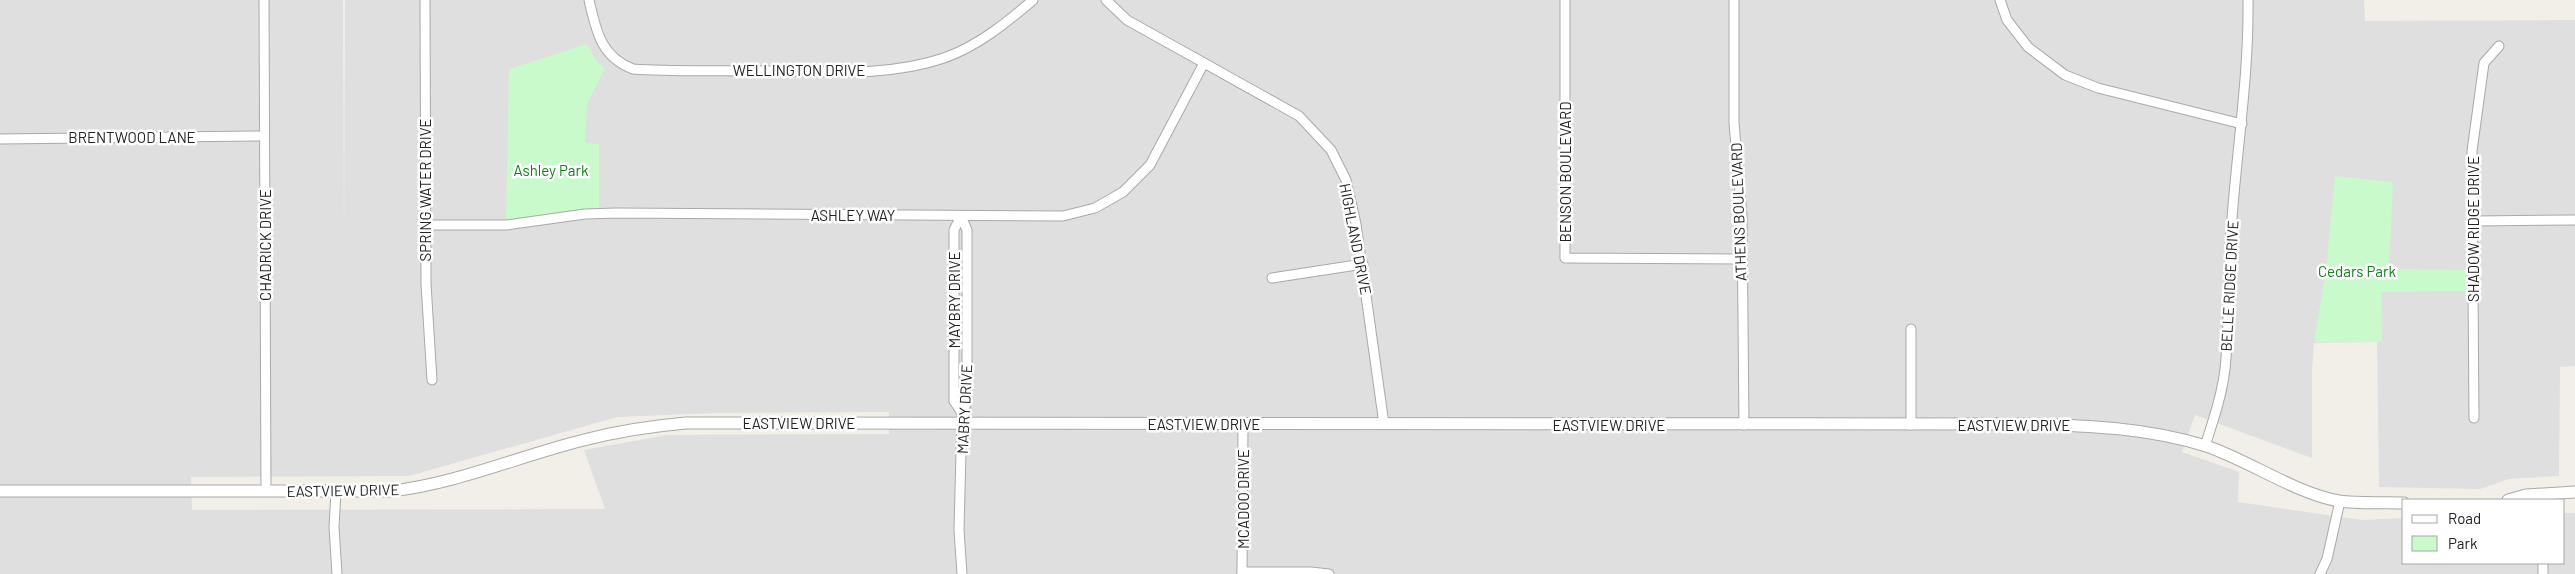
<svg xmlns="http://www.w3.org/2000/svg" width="2575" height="574" font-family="Barlow,sans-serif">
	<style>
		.residential { fill: #e0dfdf; fill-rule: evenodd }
		.park { fill: #c8facc }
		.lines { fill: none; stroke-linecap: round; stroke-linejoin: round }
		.minor-casing { stroke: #a9a9a9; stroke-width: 11 }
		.tertiary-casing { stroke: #a9a9a9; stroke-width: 13 }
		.minor { stroke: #fff; stroke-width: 9 }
		.tertiary { stroke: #fff; stroke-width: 11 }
		.labels { text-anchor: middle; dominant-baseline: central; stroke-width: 5; stroke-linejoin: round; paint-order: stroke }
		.street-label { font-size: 15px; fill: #222; stroke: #fff }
		.park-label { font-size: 15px; fill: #0c8416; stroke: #fff }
	</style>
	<rect width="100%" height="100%" fill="#f2efe9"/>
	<!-- residential -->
	<path class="residential" d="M0 0H343L344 243 345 0H2364L2365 21 2575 20V366L2560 367 2559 476 2509 479 2480 489 2379 487 2377 342 2314 343 2312 370V458L2195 415 2182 452 2239 472 2238 502 2362 520 2404 518V563H2564V513H2575V574H0ZM889 412V434L667 435 584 450 605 509 192 510 191 477 409 476 617 417 714 413Z"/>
	<!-- park -->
	<g class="park">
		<polygon points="587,44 595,59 605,69 587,104 585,143 599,144 599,208 506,220 509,69"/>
		<polygon points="2335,176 2393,182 2389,269 2465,270 2465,291 2381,292 2382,342 2314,342 2326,270"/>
	</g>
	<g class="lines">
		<defs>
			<g id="minor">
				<polyline points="264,0 266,491"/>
				<polyline points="425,0 426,284 432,380"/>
				<path d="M589 0C596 31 601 57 633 69 675 72 717 70 759 71 820 71 885 78 944 58 978 46 1006 23 1033 0"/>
				<polyline points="1106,0 1127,20 1299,116 1331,150 1346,180 1356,224 1384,424"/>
				<polyline points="1565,0 1565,258 1741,259"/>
				<polyline points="1734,0 1734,123 1742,216 1744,425"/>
				<polyline points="2000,0 2007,20 2028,47 2065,75 2098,88 2242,124"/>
				<polyline points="0,139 263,136"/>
				<polyline points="961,216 967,230 967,402 962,413 959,530 962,574"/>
				<polyline points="961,216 954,230 954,401 962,413"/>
				<polyline points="2473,221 2575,220"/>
				<polyline points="425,225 506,225 585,214 616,213 1063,216 1095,208 1123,192 1150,165 1204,63"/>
				<polyline points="1272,278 1363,264"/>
				<polyline points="2474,418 2472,151 2484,63 2499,46"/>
				<polyline points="1911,425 1911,329"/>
				<path d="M2205 446C2213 421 2222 395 2225 369 2230 323 2227 277 2231 232 2236 154 2249 78 2248 0"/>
				<polyline points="336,492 334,527 337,574"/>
				<polyline points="2543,563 2543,574"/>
				<polyline points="1242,572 1311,572 1329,574"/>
				<polyline points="1242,574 1243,424"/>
				<polyline points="2320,574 2327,559 2340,501"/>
			</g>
			<g id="tertiary">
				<path d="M0 491H392C459 483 519 456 584 440 618 431 652 426 686 423L2025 424C2085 425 2149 428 2206 446 2248 460 2297 494 2339 501 2360 504 2383 502 2404 503"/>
				<polyline points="2508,500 2526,495 2575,492"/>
			</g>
		</defs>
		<!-- minor casing -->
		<use href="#minor" class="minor-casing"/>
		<!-- tertiary casing -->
		<use href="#tertiary" class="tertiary-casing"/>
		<!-- minor -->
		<use href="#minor" class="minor"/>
		<!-- tertiary -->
		<use href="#tertiary" class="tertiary"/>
	</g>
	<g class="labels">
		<!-- street labels -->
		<g class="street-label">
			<text x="799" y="70">WELLINGTON DRIVE</text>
			<text x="132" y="137">BRENTWOOD LANE</text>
			<text transform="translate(1565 172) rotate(-90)">BENSON BOULEVARD</text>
			<text transform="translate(425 190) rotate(-90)">SPRING WATER DRIVE</text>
			<text transform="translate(1738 212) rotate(-92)">ATHENS BOULEVARD</text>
			<text x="853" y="215">ASHLEY WAY</text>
			<text transform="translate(2473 229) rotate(-90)">SHADOW RIDGE DRIVE</text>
			<text transform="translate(1356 239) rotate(79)">HIGHLAND DRIVE</text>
			<text transform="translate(265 245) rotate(-90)">CHADRICK DRIVE</text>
			<text transform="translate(2229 286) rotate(-87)">BELLE RIDGE DRIVE</text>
			<text transform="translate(954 300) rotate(-90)">MAYBRY DRIVE</text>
			<text transform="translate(964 409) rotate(-87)">MABRY DRIVE</text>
			<text x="799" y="423">EASTVIEW DRIVE</text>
			<text x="1204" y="424">EASTVIEW DRIVE</text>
			<text x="1609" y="425">EASTVIEW DRIVE</text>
			<text x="2014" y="425">EASTVIEW DRIVE</text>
			<text transform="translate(343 490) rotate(-1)">EASTVIEW DRIVE</text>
			<text transform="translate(1243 499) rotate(-90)">MCADOO DRIVE</text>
		</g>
		<!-- park labels -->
		<g class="park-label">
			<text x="551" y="170">Ashley Park</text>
			<text x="2357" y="271">Cedars Park</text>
		</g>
	</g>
	<!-- legend -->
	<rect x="2402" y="499" width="162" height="65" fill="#ffffff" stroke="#a7a7a7"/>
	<rect x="2412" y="515" width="25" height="8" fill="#ffffff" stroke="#a7a7a7"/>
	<text x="2448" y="524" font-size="15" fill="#222222">Road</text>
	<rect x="2412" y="536" width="25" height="15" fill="#c8facc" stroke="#a7a7a7"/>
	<text x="2448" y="549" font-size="15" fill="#222222">Park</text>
</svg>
